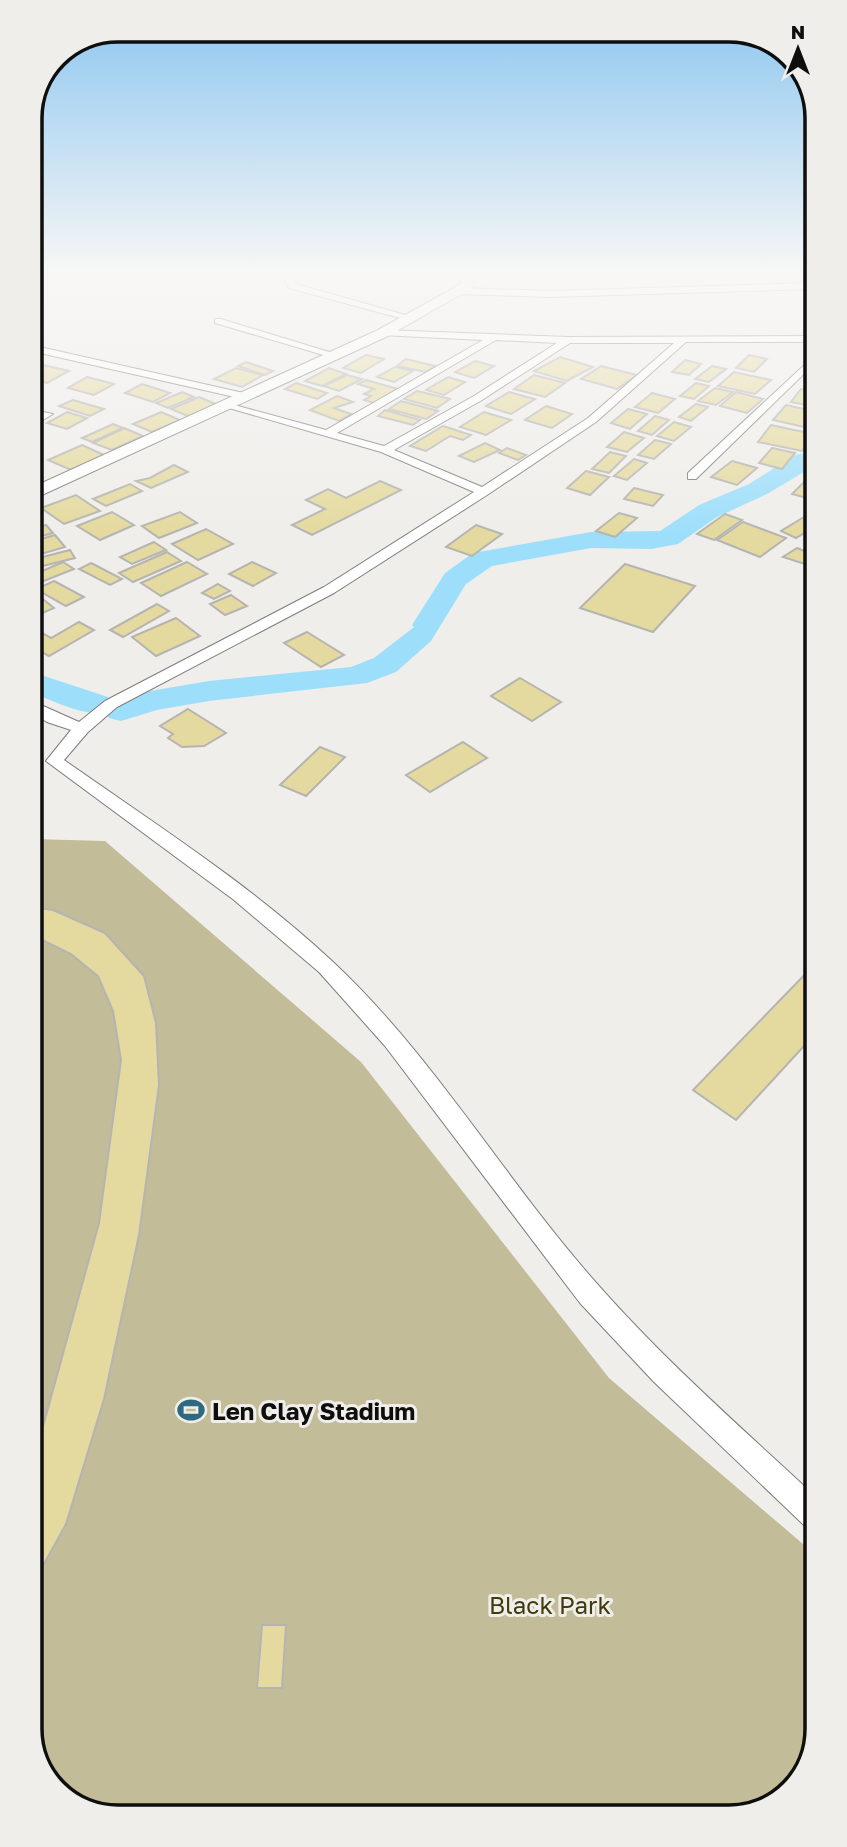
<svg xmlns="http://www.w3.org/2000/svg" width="847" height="1847" font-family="'Golos Text',sans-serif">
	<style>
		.green { fill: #c2bc99 }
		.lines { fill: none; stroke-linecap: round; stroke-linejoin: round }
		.river { fill: #9ddffb; fill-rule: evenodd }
		.building { fill: #e4da9f; stroke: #b5b4b0; stroke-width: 2 }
		.street-casing { stroke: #7d7c79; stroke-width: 2 }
		.secondary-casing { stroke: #7d7c79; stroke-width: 2 }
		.street { fill: #fff; fill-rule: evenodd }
		.secondary { fill: #fff; fill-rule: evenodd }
		.labels { text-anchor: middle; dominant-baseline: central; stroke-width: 6; stroke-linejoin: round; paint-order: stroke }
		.near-poi-label { font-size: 24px; font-weight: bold; fill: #0e0e0d; stroke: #efeeea; text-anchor: start }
		.near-park-label { font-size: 24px; fill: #413a0a; stroke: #efeeea }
		.rim { fill: none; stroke: #0e0e0d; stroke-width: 3.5 }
	</style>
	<rect width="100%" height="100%" fill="#efeeea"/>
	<!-- green -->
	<polygon class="green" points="32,839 105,841 361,1062 609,1378 817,1556 817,1729 799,1782 758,1812 112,1817 64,1799 35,1758"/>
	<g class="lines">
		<!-- river -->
		<path class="river" d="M813 451 814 466 767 494 717 517 678 544 651 549 591 548 492 566 466 584 431 641 396 672 367 683 209 701 157 710 121 721 109 718 105 712C83 717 53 700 32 693V676L38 674 108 697 112 703 150 691 209 681 351 667 374 658 414 627 412 625 445 573 473 553 591 532 660 531 699 505 749 484 795 455Z"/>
	</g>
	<!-- building -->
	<g class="building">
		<polygon points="366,355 384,359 361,373 343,368"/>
		<polygon points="749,355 767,359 754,372 736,368"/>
		<polygon points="560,357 593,367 567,381 534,371"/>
		<polygon points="406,359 435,366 426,372 397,366"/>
		<polygon points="685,360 701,364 689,375 672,372"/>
		<polygon points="475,361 494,366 474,378 455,372"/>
		<polygon points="246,362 273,371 265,375 238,366"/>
		<polygon points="43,365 69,371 47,383 31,379 31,372"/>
		<polygon points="601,366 637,375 617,389 581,379"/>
		<polygon points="712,366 726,369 709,382 695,379"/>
		<polygon points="395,367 413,371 394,382 377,377"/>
		<polygon points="236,368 263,375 242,387 214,379"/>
		<polygon points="329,368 346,374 322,386 305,381"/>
		<polygon points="734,372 771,380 755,394 718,386"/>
		<polygon points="347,375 362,379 339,391 324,386"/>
		<polygon points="534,375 565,383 545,397 514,389"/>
		<polygon points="87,377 114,384 94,395 68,388"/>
		<polygon points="448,377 465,382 444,395 426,390"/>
		<polygon points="366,380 398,389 374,403 364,400 371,396 364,394 374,389 358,384"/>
		<polygon points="296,383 327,393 317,399 285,389"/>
		<polygon points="696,383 709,386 694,399 680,396"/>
		<polygon points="142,384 170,393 153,402 125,393"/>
		<polygon points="715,388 733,392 716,405 698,401"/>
		<polygon points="801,389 813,391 813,406 791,402"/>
		<polygon points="417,391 450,399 437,408 404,399"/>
		<polygon points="182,392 194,397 168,408 156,403"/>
		<polygon points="509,392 535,399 511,414 486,406"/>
		<polygon points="736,392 763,399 747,413 720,406"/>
		<polygon points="652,393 675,399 658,413 635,407"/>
		<polygon points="337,396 353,402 334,408 351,414 339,421 310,410"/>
		<polygon points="199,397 218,405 190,417 171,409"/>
		<polygon points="73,400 104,409 90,416 59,406"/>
		<polygon points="401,401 438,411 426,419 389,409"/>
		<polygon points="696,404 708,407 691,421 679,417"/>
		<polygon points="786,405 813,411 813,429 773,420"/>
		<polygon points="546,406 572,414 552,428 525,420"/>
		<polygon points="628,409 647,414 630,429 611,423"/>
		<polygon points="385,410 420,420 413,425 378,416"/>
		<polygon points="67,412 87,418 67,429 47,423"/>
		<polygon points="161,412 180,420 152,432 133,424"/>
		<polygon points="484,412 511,420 486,435 460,427"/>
		<polygon points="655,416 669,420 652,435 638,431"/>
		<polygon points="674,422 691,427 674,441 657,436"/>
		<polygon points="113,424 123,428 92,442 82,438"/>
		<polygon points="771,425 813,434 813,435 802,451 758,442"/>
		<polygon points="443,426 471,435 463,440 450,436 426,451 410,446"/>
		<polygon points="124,428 143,436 112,450 93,443"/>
		<polygon points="624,432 644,438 627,452 607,447"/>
		<polygon points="655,440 671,444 654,459 638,455"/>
		<polygon points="485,443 500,450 474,462 459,456"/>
		<polygon points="82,445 104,455 71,470 48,460"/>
		<polygon points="507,448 526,455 518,460 499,453"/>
		<polygon points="772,448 795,453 782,469 759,463"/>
		<polygon points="610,452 626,456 609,473 592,469"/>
		<polygon points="634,459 647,463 627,480 614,476"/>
		<polygon points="732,461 757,468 737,485 711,477"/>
		<polygon points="174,465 188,472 151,488 136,481 150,478"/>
		<polygon points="586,471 609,477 590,495 567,488"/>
		<polygon points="806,480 814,482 814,500 792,494"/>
		<polygon points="380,481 401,490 312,535 292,525 325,509 306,500 328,489 346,498"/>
		<polygon points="130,484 142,491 106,506 93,499"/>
		<polygon points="634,488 663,495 653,506 624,499"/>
		<polygon points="76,495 100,511 64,524 41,508"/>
		<polygon points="112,512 134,525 100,540 77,526"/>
		<polygon points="180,512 197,523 159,538 142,526"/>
		<polygon points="619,513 637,518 615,537 596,531"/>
		<polygon points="725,514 742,520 714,540 697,534"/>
		<polygon points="809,514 814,516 814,527 796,538 781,531"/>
		<polygon points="743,522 786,538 760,557 717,540"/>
		<polygon points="46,525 53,533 31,539 31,529"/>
		<polygon points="476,525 502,534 472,556 446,547"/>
		<polygon points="206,529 233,544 198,560 172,544"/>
		<polygon points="55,535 65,547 31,557 31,542"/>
		<polygon points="154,542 166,550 132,564 120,557"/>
		<polygon points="797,548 814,555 814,567 783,557"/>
		<polygon points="70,550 75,558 31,569 31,560"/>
		<polygon points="167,552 181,561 133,582 119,573"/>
		<polygon points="63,562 74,569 31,586 31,576"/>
		<polygon points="187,562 207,574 161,596 141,583"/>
		<polygon points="252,562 276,573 253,586 229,574"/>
		<polygon points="91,563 122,579 110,585 79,569"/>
		<polygon points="625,564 695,586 653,632 580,608"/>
		<polygon points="54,581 84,597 66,606 36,589"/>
		<polygon points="218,584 230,591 214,599 202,593"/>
		<polygon points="231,595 247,606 225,615 210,604"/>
		<polygon points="44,600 54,608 31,618 31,605"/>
		<polygon points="157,604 169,611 123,637 110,630"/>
		<polygon points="176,618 200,636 156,656 132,637"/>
		<polygon points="79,622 94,630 49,656 31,646 31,641 44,634 51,638"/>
		<polygon points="307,632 344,655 321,667 284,643"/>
		<polygon points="520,678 561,702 532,721 491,696"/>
		<polygon points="188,709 226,733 204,746 182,747 168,738 173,734 160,726"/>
		<polygon points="463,742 487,758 430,792 406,775"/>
		<polygon points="320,747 345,757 306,796 280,785"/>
		<polygon points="32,907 53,910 105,933 144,976 156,1023 159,1085 139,1235 104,1399 66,1524 34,1582 34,1459 99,1223 121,1060 113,1011 98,976 71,954 32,935"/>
		<polygon points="815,964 815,1034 736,1120 693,1090"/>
		<polygon points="262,1625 286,1625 282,1688 257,1688"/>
	</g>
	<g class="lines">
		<defs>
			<g id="street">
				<polygon points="282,275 291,275 296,284 416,318 411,321 289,288"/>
				<polygon points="813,283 813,289 550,297 459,294 454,291 459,288 550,291"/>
				<polygon points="30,290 35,291 37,293 30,296"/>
				<polygon points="215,319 221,319 339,355 330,357 215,323"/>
				<path d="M383 330 568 337 813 336V342H686L596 422 487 495 334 593 117 707 88 732 64 760C155 824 251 885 332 961 435 1057 506 1182 599 1286 666 1362 743 1429 817 1498V1532L807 1528 654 1382 580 1303 385 1046 319 972 234 900 46 761 71 730 47 722 32 713V701L79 722 105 701 324 587 474 492 381 452 222 406 227 403 326 430 483 340 380 335ZM496 340 557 343 474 396 384 446 337 433ZM570 343H674L588 418 482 487 394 450 482 400Z"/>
				<polygon points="31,345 248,394 253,397 248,400 31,351"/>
				<polygon points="813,357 813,365 696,479 688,479 688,473"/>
				<polygon points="43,412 53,414 31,427 31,419"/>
				<polygon points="806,506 814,506 814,514 806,512"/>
			</g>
			<polygon id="secondary" points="462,275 475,275 472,288 388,336 31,500 31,488 378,330 454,288 461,283"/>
		</defs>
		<!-- street casing -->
		<use href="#street" class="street-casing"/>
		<!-- secondary casing -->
		<use href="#secondary" class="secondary-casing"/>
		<!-- street -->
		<use href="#street" class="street"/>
		<!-- secondary -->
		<use href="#secondary" class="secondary"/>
	</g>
	<!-- sky -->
	<linearGradient id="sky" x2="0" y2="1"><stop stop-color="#8ac5f0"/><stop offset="0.51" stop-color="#f8f7f6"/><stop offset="1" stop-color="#f8f7f6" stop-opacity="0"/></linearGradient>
	<rect width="847" height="534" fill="url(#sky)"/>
	<!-- icons -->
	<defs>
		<symbol id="stadium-bare" viewBox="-9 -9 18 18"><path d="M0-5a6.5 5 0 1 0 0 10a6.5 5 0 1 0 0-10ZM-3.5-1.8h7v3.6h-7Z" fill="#2d6a81" stroke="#efeeea" stroke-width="2.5" paint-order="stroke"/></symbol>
	</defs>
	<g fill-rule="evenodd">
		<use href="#stadium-bare" x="172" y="1391" width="38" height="38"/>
	</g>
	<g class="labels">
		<!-- near-poi labels -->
		<g class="near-poi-label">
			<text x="212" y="1410">Len Clay Stadium</text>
		</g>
		<!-- near-park labels -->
		<g class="near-park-label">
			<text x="550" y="1604">Black Park</text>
		</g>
	</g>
	<!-- crop -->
	<path d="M0 0H847V1847H0ZM118 42H729A76 76 0 0 1 805 118V1729A76 76 0 0 1 729 1805H118A76 76 0 0 1 42 1729V118A76 76 0 0 1 118 42Z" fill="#efeeea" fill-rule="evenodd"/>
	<path class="rim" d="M118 42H729A76 76 0 0 1 805 118V1729A76 76 0 0 1 729 1805H118A76 76 0 0 1 42 1729V118A76 76 0 0 1 118 42Z"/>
	<!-- north arrow -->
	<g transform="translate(798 49)" stroke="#efeeea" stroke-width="5" paint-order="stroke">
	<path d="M0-5L12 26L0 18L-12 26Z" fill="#0e0e0d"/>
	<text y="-10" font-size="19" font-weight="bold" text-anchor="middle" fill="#0e0e0d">N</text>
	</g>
</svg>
